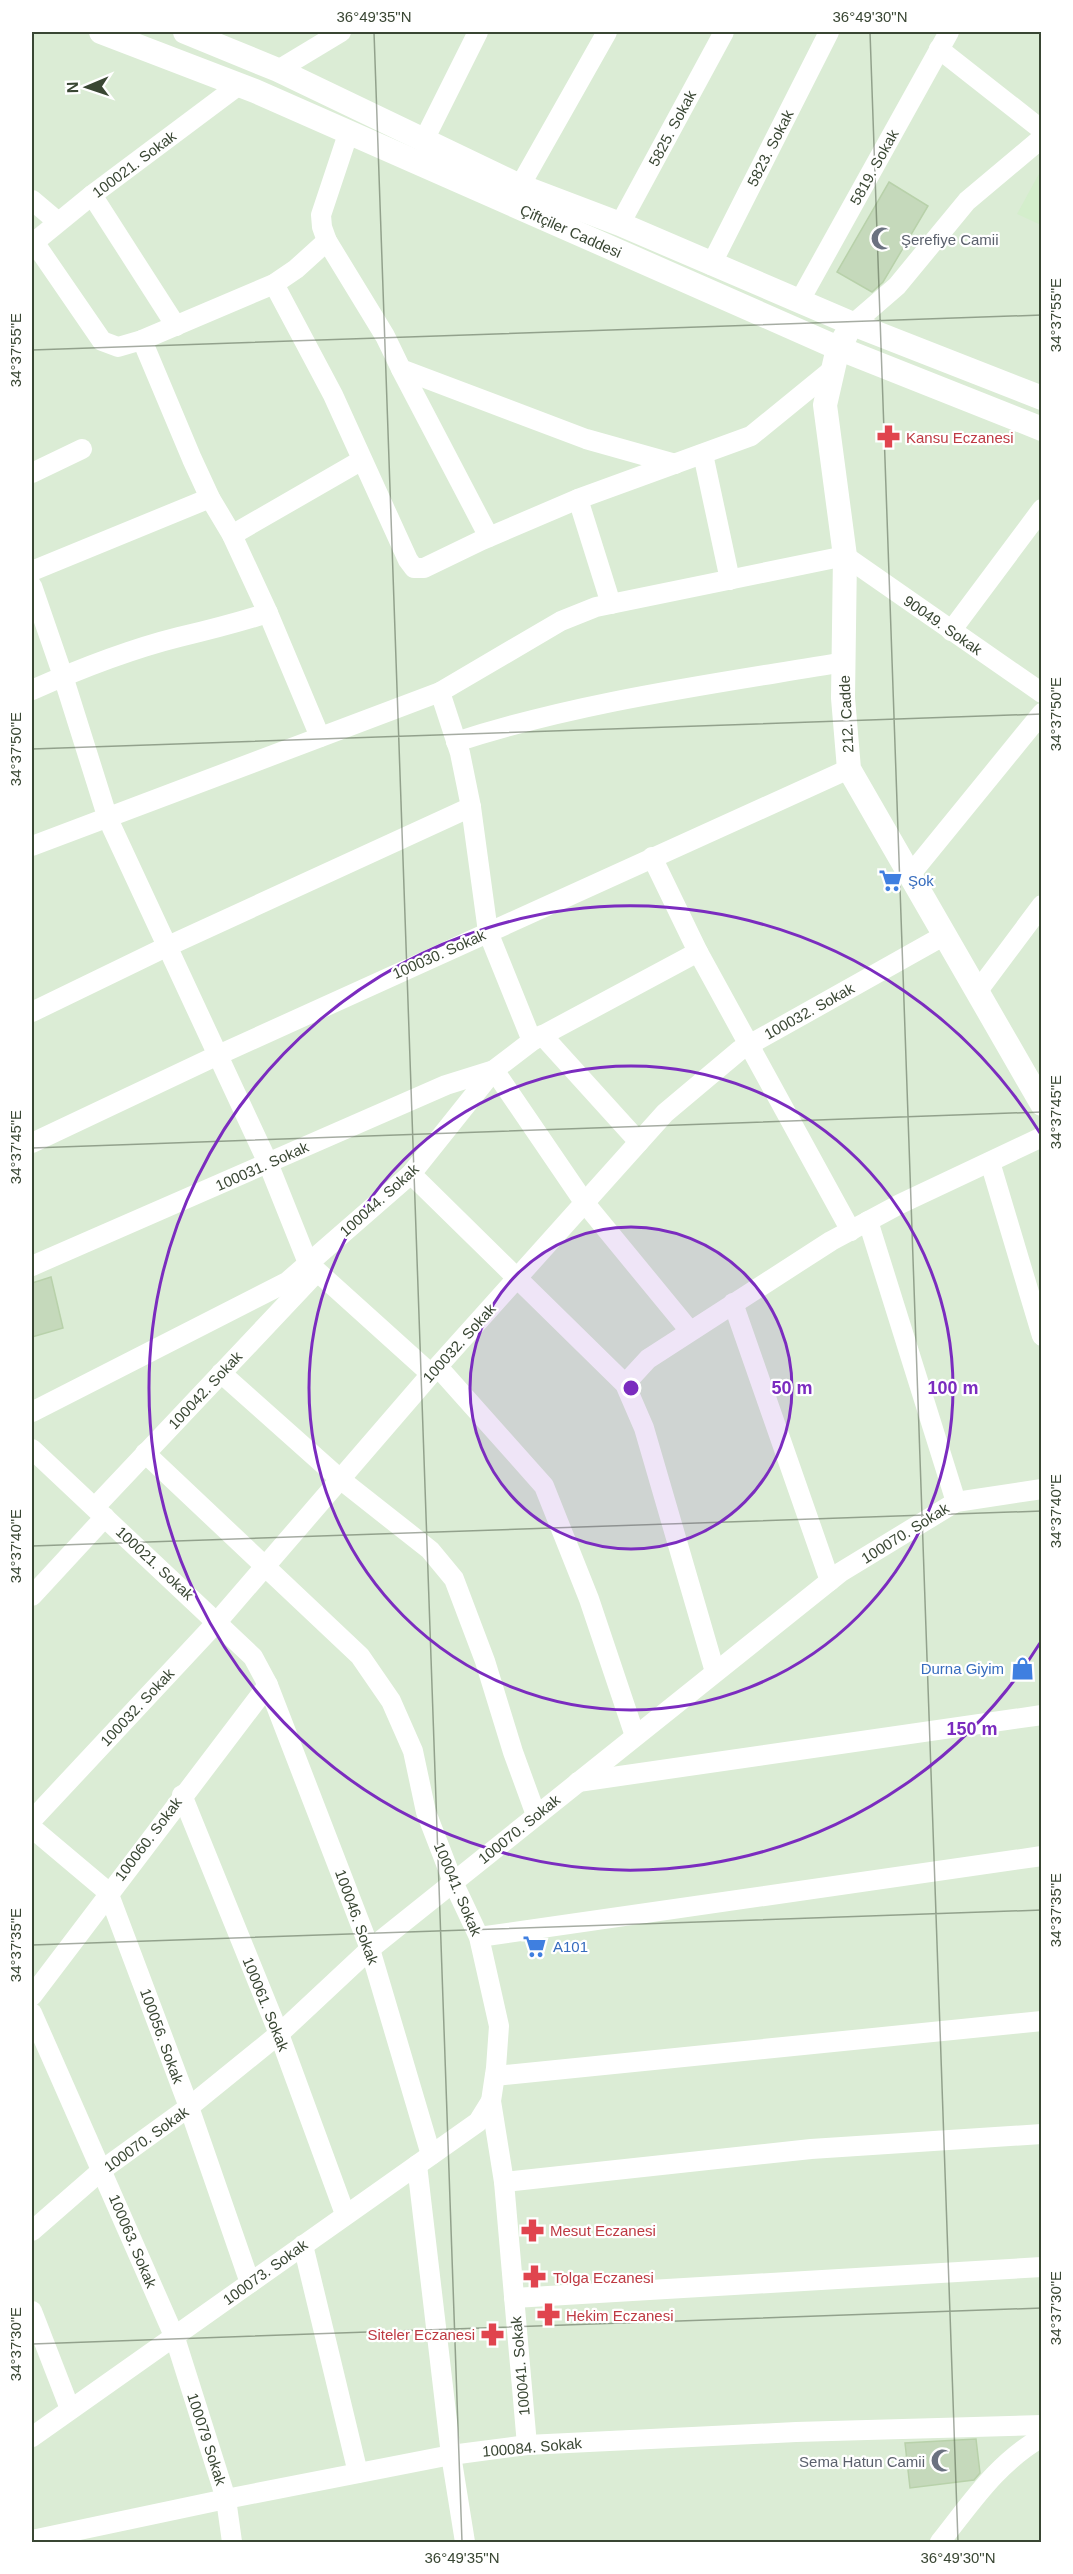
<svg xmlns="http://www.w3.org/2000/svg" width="1073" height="2574" font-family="Arial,sans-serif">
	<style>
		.residential { fill: #dbecd5 }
		.education { fill: #d4eecc }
		.building { fill: #c5d9bb; stroke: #b8d1aa; stroke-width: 1.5 }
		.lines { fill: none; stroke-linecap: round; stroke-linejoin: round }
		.minor { stroke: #fff; stroke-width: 20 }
		.tertiary { stroke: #fff; stroke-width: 24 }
		.ticks { fill: none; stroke: #394633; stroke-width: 1.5; stroke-opacity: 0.45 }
		.ring { fill: none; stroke: #7b2cbf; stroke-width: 3 }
		.labels { text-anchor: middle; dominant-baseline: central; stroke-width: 4.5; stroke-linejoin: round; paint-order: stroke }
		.street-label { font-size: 15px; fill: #394633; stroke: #fff }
		.worship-label { font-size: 15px; fill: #5b616d; stroke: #fff; text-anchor: start }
		.health-label { font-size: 15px; fill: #be3a42; stroke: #fff; text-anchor: start }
		.shop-label { font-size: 15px; fill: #366cbe; stroke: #fff; text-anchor: start }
		.centre { fill: #7b2cbf; stroke: #fff; stroke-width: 3 }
		.ring-label { font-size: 18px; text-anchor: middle; font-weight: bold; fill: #7b2cbf; stroke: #fff; stroke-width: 4.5; stroke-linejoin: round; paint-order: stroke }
		.neatline { fill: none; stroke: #394633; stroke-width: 2 }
		.ticks-label { font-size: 15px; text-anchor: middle; fill: #394633 }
	</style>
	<rect width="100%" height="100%" fill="#e7f3e3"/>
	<!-- residential -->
	<rect class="residential" x="32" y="32" width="1009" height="2510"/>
	<!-- education -->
	<polygon class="education" points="1041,170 1041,225 1017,214"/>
	<!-- building -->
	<g class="building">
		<polygon points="889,182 928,206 883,282 872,292 837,272"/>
		<polygon points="51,1277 63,1328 32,1337 32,1283"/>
		<polygon points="976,2439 980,2473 974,2480 910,2488 905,2443"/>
	</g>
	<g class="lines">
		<!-- minor -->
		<g class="minor">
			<polyline points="939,49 1042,130"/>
			<polyline points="278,70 341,32"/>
			<polyline points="424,140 478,32"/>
			<polyline points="520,186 607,32"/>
			<polyline points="92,195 176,326"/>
			<polyline points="32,200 58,222"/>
			<polyline points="620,224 724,32"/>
			<polyline points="327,241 385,336 401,369 586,439 675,464"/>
			<polyline points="34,242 102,341 118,347 142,340 274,284 296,269 327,241 322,227 321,215 348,134"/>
			<polyline points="32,244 92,195 239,85"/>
			<polyline points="711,265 829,32"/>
			<polyline points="274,284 333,395 408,560 414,568 424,568 482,540 578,499 751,436 832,370"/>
			<polyline points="799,302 949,32"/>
			<polyline points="853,324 897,286 967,201 1042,138"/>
			<polyline points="142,340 192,459 210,498 232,535 268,613 320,737"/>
			<polyline points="401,369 489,537"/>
			<polyline points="703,454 730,580"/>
			<polyline points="32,473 82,449"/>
			<polyline points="578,499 611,604"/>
			<polyline points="232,535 362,460"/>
			<polyline points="32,571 210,498"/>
			<polyline points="32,586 63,676 108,819 268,1163 308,1263 431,1374"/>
			<polyline points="951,631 1042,509"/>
			<path d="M32 690C77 670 131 649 179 637 209 630 239 622 268 613"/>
			<polyline points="440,692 460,753 471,807 488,932 532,1041"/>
			<path d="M456 742C582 701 714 684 844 662"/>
			<polyline points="32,846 440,692 561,621 596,607 845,556 1042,693"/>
			<polyline points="652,857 698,952 851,1231"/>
			<polyline points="910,875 1042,713"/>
			<polyline points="977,992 1042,905"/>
			<polyline points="32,1012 166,947 471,807"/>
			<polyline points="542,1035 639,1142"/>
			<polyline points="32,1143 216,1056 849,769"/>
			<polyline points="990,1162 1042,1336"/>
			<polyline points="411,1174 625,1384 644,1428 715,1672"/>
			<polyline points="868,1221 956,1502"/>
			<polyline points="32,1266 446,1085 494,1070 584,1202 690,1331"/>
			<polyline points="733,1303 830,1581"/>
			<polyline points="438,1367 544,1486 589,1599 635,1736"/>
			<polyline points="221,1373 340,1479 430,1550 454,1579 485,1661 513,1752 536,1815"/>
			<polyline points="625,1384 648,1359 831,1241 900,1204 1042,1137"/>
			<polyline points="32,1412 287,1282 411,1174 494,1070 532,1041 698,952"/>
			<polyline points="32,1449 253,1657 268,1685 370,1949 431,2155"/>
			<polyline points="145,1453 360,1656 391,1701 413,1751 426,1812 453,1882 479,1937 499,2026 496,2068 491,2101 504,2182 527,2445"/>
			<polyline points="95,1507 316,1273"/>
			<polyline points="32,1596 105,1517"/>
			<polyline points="578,1782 1042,1715"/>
			<polyline points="182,1795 279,2034 345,2214"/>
			<polyline points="32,1820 217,1622 431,1374 665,1113 740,1050 945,935"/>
			<polyline points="32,1828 108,1892 189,2107 250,2283"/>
			<polyline points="479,1937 1042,1856"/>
			<polyline points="32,1996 268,1685"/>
			<polyline points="32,2013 175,2338 226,2499 232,2542"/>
			<polyline points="495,2076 1042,2021"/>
			<polyline points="417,2165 451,2455 465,2542"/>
			<polyline points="504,2182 811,2149 1042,2134"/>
			<polyline points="32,2231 102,2170 189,2107 279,2034 370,1949 841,1572 956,1502 1042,1489"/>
			<polyline points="303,2245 358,2473"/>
			<polyline points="514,2298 1042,2267"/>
			<polyline points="32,2311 70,2409"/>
			<polyline points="32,2437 478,2122 491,2101"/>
			<polyline points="32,2540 226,2499 451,2455 527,2445 796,2432 1042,2425"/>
			<path d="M940 2542C972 2502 996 2464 1042 2437"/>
		</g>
		<!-- tertiary -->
		<g class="tertiary">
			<polyline points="101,32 255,91 838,348 1042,429"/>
			<polyline points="185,32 278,70 520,186 620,224 853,324 1042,398"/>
			<polyline points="846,335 838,348 825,405 845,556 843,698 849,769 1042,1104"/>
		</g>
	</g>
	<!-- ticks -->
	<path class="ticks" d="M374 32 462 2542M870 32 958 2542M32 350 1042 315M32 749 1042 714M32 1148 1042 1112M32 1546 1042 1511M32 1945 1042 1910M32 2344 1042 2308"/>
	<!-- distance rings -->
	<circle cx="631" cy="1388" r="161" fill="#7b2cbf" fill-opacity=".12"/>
	<g class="ring">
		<circle cx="631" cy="1388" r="161"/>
		<circle cx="631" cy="1388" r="322"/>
		<path d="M1040 1643A482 482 0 1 1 1040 1133"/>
	</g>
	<!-- icons -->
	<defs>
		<symbol id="mosque-bare" viewBox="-9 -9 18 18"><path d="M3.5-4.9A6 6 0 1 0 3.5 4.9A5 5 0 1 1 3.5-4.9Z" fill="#6b7280" stroke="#fff" stroke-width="2.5" paint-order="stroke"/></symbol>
		<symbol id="pharmacy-bare" viewBox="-9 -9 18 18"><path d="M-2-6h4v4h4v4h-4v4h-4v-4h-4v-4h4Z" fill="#e0444e" stroke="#fff" stroke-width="2.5" paint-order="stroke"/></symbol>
		<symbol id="supermarket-bare" viewBox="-9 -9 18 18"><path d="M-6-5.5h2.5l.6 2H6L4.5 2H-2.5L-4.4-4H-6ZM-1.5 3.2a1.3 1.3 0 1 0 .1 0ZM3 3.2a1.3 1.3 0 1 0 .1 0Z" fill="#3f7fe0" stroke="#fff" stroke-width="2.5" paint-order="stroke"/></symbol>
		<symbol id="shop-bare" viewBox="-9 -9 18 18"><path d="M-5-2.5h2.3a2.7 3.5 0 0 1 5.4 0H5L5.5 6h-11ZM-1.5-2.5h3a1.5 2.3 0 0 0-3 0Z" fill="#3f7fe0" stroke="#fff" stroke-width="2.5" paint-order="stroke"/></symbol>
	</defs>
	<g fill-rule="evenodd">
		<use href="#mosque-bare" x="866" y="222" width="33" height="33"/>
		<use href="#pharmacy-bare" x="872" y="420" width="33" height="33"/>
		<use href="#supermarket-bare" x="874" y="864" width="33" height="33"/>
		<use href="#shop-bare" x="1006" y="1652" width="33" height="33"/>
		<use href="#supermarket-bare" x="518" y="1930" width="33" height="33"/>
		<use href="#pharmacy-bare" x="516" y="2214" width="33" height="33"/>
		<use href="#pharmacy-bare" x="518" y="2260" width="33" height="33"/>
		<use href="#pharmacy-bare" x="532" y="2298" width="33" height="33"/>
		<use href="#pharmacy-bare" x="476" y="2318" width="33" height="33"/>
		<use href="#mosque-bare" x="926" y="2444" width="33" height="33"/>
	</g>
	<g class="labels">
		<!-- street labels -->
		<g class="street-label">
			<text transform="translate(672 128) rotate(-62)">5825. Sokak</text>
			<text transform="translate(770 148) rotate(-63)">5823. Sokak</text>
			<text transform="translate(134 164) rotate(-37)">100021. Sokak</text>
			<text transform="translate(874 167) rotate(-61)">5819. Sokak</text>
			<text transform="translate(571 231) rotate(24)">Çiftçiler Caddesi</text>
			<text transform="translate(943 625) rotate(35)">90049. Sokak</text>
			<text transform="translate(846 714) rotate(-93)">212. Cadde</text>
			<text transform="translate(439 954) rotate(-24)">100030. Sokak</text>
			<text transform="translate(809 1011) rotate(-29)">100032. Sokak</text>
			<text transform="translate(262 1166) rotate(-24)">100031. Sokak</text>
			<text transform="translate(379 1200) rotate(-42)">100044. Sokak</text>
			<text transform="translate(459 1343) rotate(-48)">100032. Sokak</text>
			<text transform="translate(205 1390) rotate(-47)">100042. Sokak</text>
			<text transform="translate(905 1533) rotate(-32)">100070. Sokak</text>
			<text transform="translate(155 1563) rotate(43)">100021. Sokak</text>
			<text transform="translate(137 1707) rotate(-47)">100032. Sokak</text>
			<text transform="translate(519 1829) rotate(-39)">100070. Sokak</text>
			<text transform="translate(148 1839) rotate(-53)">100060. Sokak</text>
			<text transform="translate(458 1889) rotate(67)">100041. Sokak</text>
			<text transform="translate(357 1917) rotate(70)">100046. Sokak</text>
			<text transform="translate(266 2004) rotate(68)">100061. Sokak</text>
			<text transform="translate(162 2036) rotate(70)">100056. Sokak</text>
			<text transform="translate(146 2139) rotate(-36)">100070. Sokak</text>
			<text transform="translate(133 2241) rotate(67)">100063. Sokak</text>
			<text transform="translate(265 2272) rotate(-36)">100073. Sokak</text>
			<text transform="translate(520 2366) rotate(-95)">100041. Sokak</text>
			<text transform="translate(207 2439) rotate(72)">100079 Sokak</text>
			<text transform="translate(532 2447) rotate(-5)">100084. Sokak</text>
		</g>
		<!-- worship labels -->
		<g class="worship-label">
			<text x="901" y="239">Şerefiye Camii</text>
			<text x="925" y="2461" text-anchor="end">Sema Hatun Camii</text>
		</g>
		<!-- health labels -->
		<g class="health-label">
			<text x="906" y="437">Kansu Eczanesi</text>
			<text x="550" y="2230">Mesut Eczanesi</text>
			<text x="553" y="2277">Tolga Eczanesi</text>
			<text x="566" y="2315">Hekim Eczanesi</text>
			<text x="475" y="2334" text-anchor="end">Siteler Eczanesi</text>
		</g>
		<!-- shop labels -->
		<g class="shop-label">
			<text x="908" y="880">Şok</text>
			<text x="1004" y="1668" text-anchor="end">Durna Giyim</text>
			<text x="553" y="1946">A101</text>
		</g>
	</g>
	<circle cx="631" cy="1388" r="9" class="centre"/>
	<g class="ring-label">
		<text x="792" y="1394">50 m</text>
		<text x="953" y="1394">100 m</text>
		<text x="972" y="1735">150 m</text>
	</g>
	<!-- border -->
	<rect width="1073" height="2574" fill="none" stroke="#ffffff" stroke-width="66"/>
	<!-- north arrow -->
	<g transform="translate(87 87) rotate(268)" stroke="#ffffff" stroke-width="4.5" paint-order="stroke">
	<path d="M0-4.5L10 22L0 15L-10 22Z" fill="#394633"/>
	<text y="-9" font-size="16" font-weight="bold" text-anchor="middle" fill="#394633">N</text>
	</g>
	<rect x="33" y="33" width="1007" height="2508" class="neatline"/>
	<g class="ticks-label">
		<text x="374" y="22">36°49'35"N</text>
		<text x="870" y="22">36°49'30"N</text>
		<text transform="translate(1056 315) rotate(-90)" y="5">34°37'55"E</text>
		<text transform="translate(16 350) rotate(-90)" y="5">34°37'55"E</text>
		<text transform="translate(1056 714) rotate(-90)" y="5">34°37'50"E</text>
		<text transform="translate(16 749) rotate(-90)" y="5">34°37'50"E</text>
		<text transform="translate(1056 1112) rotate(-90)" y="5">34°37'45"E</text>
		<text transform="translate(16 1147) rotate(-90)" y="5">34°37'45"E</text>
		<text transform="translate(1056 1511) rotate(-90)" y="5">34°37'40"E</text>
		<text transform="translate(16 1546) rotate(-90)" y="5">34°37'40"E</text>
		<text transform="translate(1056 1910) rotate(-90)" y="5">34°37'35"E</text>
		<text transform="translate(16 1945) rotate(-90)" y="5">34°37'35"E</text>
		<text transform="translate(1056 2308) rotate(-90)" y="5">34°37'30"E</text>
		<text transform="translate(16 2344) rotate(-90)" y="5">34°37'30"E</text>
		<text x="462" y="2563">36°49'35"N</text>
		<text x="958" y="2563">36°49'30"N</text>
	</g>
</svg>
